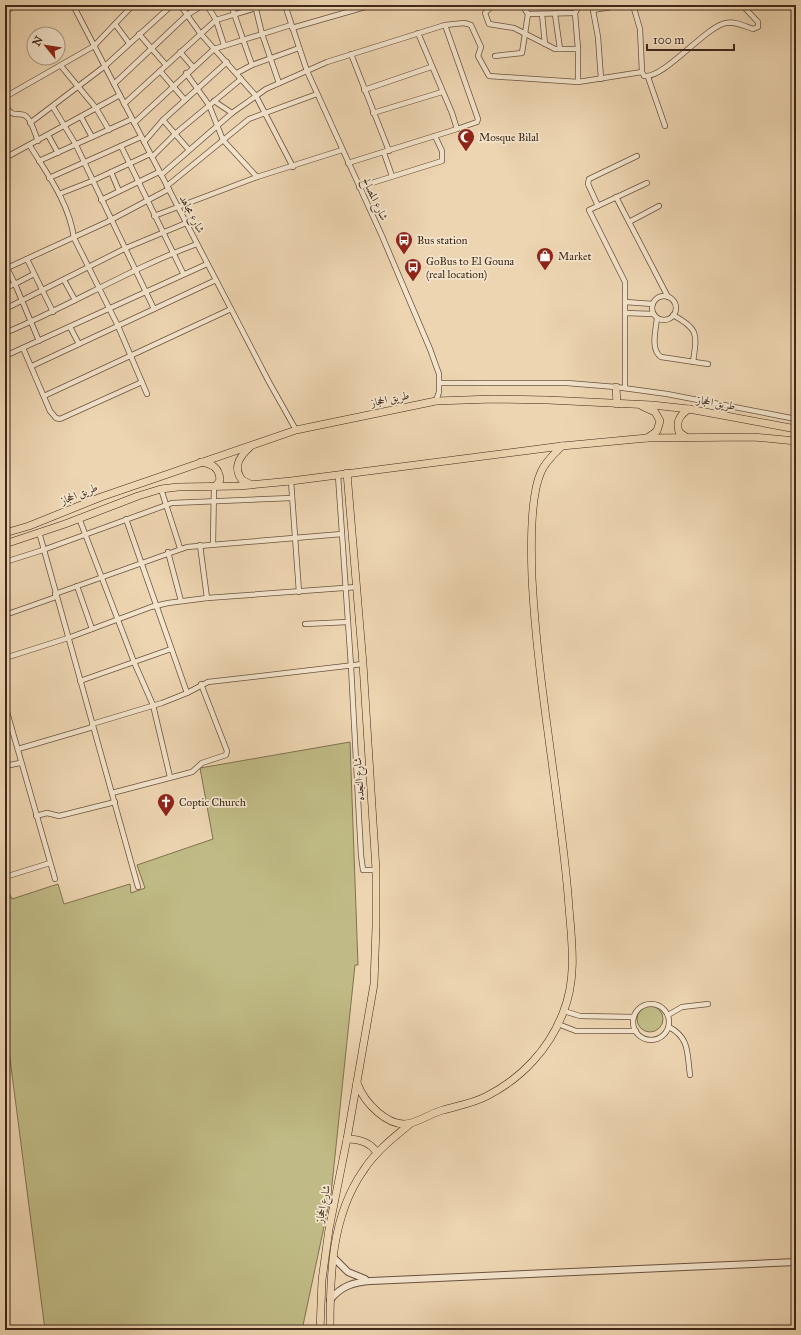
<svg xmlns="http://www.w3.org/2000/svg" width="801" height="1335" font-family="'IM FELL Great Primer',Amiri,serif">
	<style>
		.green { fill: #c0bb86; stroke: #807250 }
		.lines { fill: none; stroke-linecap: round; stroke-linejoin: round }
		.minor-casing { stroke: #6a533f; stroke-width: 6 }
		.tertiary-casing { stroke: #6a533f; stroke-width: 8 }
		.primary-casing { stroke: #3f2819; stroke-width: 8 }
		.minor { stroke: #f3e4cc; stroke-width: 4.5 }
		.tertiary { stroke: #f3e4cc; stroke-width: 6 }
		.primary { stroke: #edd5b1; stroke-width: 7 }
		.labels { text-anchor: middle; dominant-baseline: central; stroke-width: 3.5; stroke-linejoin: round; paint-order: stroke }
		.poi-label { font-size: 11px; fill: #3f2819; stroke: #f3e4cc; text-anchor: start }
		.street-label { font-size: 11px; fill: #3f2819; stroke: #f3e4cc }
	</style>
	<rect width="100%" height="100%" fill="#edd5b1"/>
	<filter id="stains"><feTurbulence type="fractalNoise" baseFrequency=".005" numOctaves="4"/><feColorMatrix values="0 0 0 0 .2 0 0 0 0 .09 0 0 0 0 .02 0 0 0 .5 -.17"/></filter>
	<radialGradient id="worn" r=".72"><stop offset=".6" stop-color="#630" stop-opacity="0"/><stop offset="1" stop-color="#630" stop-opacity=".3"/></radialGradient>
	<!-- green -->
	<g class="green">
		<polygon points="350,742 358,965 355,965 331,1194 302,1330 45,1330 5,1020 5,884 12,899 58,884 64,904 130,884 131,893 145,888 137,865 213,839 200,768"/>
		<circle cx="650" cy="1019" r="13"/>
	</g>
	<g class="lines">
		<defs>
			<g id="minor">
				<polyline points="73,5 269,382 296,430"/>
				<polyline points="180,5 200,33 256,96 293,167"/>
				<polyline points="207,5 216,20 224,45"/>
				<polyline points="231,5 252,65"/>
				<polyline points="255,5 262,34 279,83"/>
				<polyline points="285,5 307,71 382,236 430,349 439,374 439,392 436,401"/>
				<polyline points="493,5 485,13 489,24 514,28 555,49 578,49"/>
				<polyline points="522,5 528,14 575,13 579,6"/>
				<polyline points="592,5 598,37 601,79"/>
				<path d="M633 5 640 29 642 72 644 76C664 79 706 26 726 23 735 21 744 26 753 29L758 27V22L742 5"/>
				<polyline points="593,10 623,5"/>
				<polyline points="5,13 14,5"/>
				<polyline points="575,13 578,49 578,82"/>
				<polyline points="542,14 545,44"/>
				<polyline points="555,14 560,49"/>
				<polyline points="115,24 129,43"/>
				<polyline points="445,25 478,119 477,122 457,129"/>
				<polyline points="292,28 372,5"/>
				<polyline points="139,34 166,65"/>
				<polyline points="5,39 5,42"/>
				<polyline points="180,52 193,67"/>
				<polyline points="351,54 389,151"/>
				<polyline points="495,56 522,53 528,14"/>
				<polyline points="61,66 96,108 109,130"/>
				<polyline points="160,71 185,100"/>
				<polyline points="186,73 209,105 223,140 257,177"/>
				<polyline points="237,73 252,65 299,48"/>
				<polyline points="648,77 665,126"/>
				<polyline points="114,84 187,15 203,5"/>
				<polyline points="364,90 431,67"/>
				<polyline points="5,97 94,46 133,5"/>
				<polyline points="214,101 232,113"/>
				<polyline points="124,104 216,20 266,5"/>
				<path d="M5 105C14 121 20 110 27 117 32 122 35 134 38 141"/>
				<polyline points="53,107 76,145 154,309"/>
				<polyline points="373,113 442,92"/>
				<polyline points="81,117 92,137"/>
				<polyline points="163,120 189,150"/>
				<polyline points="30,123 105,66 172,5"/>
				<polyline points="134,123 214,49 291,25"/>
				<polyline points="48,135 58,153"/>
				<polyline points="144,142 163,120 227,62"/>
				<path d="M30 146C48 175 69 203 74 238L118 326 147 394"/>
				<polyline points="121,146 183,273"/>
				<polyline points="384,153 392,176"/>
				<polyline points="152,157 176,133 241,79"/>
				<polyline points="5,158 120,95"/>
				<polyline points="39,161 132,119"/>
				<polyline points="348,163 457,129 452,113 418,33"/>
				<polyline points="111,172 119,191"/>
				<polyline points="161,175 232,113 266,89 327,62 445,25 464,23 471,25 481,47 478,56 489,76 578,82 642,72"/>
				<polyline points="49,178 141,137"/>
				<polyline points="167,186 249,119 317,94"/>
				<polyline points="359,187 442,161 442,151 435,136"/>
				<polyline points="59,194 92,181 150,154"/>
				<polyline points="616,197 668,297"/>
				<polyline points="101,200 159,172"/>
				<polyline points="598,206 588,184 589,179 637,156"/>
				<polyline points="154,216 257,177 342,150"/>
				<polyline points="629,222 659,206"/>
				<polyline points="27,259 53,312"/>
				<polyline points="5,269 107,222 169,189"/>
				<polyline points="34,274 15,284 39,341"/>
				<polyline points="64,280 75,300"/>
				<polyline points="5,288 15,284 7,268"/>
				<circle cx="664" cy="308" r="12"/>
				<polyline points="625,302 653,304"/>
				<polyline points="5,309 126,248 186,223"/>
				<polyline points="625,313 653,314"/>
				<path d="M673 315C699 329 697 334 693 362"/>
				<path d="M657 318C656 329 650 350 661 357L708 364"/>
				<polyline points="70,327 79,344"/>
				<path d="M5 333C70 306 131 268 197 244"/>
				<polyline points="23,348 50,411 56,418 60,419 142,382"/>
				<polyline points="5,356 207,264"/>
				<polyline points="32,366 216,280"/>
				<polyline points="440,383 567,383 616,387 667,394 796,419"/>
				<polyline points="625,388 625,282 589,210 647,183"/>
				<polyline points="44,396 231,309"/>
				<polyline points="338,475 351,666 361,855 363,870 376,870"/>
				<polyline points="291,481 299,592"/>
				<polyline points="161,489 180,548"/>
				<polyline points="79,518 134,662 153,705 170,777"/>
				<polyline points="126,519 187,693"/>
				<polyline points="39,532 138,887"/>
				<polyline points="213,544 214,486"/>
				<polyline points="200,545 207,598"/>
				<polyline points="168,552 181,601"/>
				<polyline points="5,562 43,550 172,503 292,498"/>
				<polyline points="77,586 92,629"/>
				<polyline points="55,594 187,547 342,534"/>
				<polyline points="5,615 56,597"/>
				<polyline points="305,624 348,622"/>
				<polyline points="5,658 68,638 151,607 168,603 207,598 357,587"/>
				<polyline points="80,681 171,649"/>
				<polyline points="5,705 55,879"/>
				<polyline points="92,724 162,703 187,693 208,682 363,664"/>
				<polyline points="18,749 93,727"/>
				<polyline points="5,766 20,763"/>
				<polyline points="112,793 192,772 202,763 226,755 227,751 201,684"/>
				<polyline points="36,816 47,813 59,816 115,802"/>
				<polyline points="5,877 50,863"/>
				<circle cx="651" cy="1022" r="18"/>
				<polyline points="564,1011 580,1016 634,1017"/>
				<polyline points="668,1015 682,1007 708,1004"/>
				<polyline points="558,1024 576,1031 636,1031"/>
				<path d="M669 1027C690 1038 687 1054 690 1075"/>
			</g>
			<g id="tertiary">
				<polyline points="333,1257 348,1272 365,1279"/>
				<path d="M330 1300C341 1286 354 1282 371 1281L796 1262"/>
			</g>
			<g id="primary">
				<polyline points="616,387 617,404"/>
				<polyline points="642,406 655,412 660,421 657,431 647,438"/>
				<path d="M686 437 679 432C676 422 679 415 689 409"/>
				<path d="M201 462C212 464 219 467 220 480L216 486"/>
				<path d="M250 484 242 480C232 467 240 456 250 447"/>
				<polyline points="5,533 29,526 101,497 296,430 436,401 493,399 548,400 652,405 689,409 796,429"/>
				<polyline points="5,544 65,524 138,496 161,489 178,487 239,486 291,481 562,446 647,438 753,437 796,441"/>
				<path d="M357 1083C364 1102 388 1129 411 1123 422 1120 432 1113 443 1110 457 1106 474 1103 487 1096 522 1078 549 1049 563 1013 577 979 572 943 569 908 567 877 563 846 559 815 549 736 536 657 532 578 531 551 530 496 541 472 545 462 554 454 562 446"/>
				<path d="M347 1139C359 1139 371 1143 377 1153"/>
				<polyline points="320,1330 322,1280 329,1229 347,1139 374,984 376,926 376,870 363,664 347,473"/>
				<path d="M330 1330C330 1276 331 1217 363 1171 375 1152 393 1138 410 1124"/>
			</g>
		</defs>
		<!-- minor casing -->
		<use href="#minor" class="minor-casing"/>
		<!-- tertiary casing -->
		<use href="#tertiary" class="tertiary-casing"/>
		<!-- primary casing -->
		<use href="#primary" class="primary-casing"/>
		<!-- minor -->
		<use href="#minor" class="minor"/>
		<!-- tertiary -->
		<use href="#tertiary" class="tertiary"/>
		<!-- primary -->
		<use href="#primary" class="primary"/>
	</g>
	<!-- icons -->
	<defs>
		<symbol id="mosque-pin" viewBox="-11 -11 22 30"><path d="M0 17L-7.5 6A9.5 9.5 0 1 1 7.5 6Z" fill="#8f2418" stroke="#f3e4cc"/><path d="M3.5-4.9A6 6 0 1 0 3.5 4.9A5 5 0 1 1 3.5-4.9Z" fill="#fff"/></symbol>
		<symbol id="bus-pin" viewBox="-11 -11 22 30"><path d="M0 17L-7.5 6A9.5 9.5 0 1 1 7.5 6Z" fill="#8f2418" stroke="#f3e4cc"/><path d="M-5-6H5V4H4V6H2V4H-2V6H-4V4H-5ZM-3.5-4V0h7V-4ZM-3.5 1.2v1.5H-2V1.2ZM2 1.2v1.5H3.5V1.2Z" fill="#fff"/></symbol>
		<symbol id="shop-pin" viewBox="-11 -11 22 30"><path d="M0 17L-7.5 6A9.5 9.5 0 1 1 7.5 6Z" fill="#8f2418" stroke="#f3e4cc"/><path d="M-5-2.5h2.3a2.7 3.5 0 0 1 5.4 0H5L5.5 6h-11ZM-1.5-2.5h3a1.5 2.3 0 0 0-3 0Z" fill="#fff"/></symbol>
		<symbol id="church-pin" viewBox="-11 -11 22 30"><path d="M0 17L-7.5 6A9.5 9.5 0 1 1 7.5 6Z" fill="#8f2418" stroke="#f3e4cc"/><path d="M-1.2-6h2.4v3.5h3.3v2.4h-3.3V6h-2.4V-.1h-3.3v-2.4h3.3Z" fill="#fff"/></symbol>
	</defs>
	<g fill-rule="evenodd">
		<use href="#mosque-pin" x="456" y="127" width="20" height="27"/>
		<use href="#bus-pin" x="394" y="230" width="20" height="27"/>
		<use href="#shop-pin" x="535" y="246" width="20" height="27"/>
		<use href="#bus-pin" x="403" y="257" width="20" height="27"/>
		<use href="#church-pin" x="156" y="792" width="20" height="27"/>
	</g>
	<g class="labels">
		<!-- poi labels -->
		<g class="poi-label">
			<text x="479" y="137">Mosque Bilal</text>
			<text x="417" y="240">Bus station</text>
			<text x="558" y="256">Market</text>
			<text x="426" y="261">GoBus to El Gouna<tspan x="426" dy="13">(real location)</tspan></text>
			<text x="179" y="802">Coptic Church</text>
		</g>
		<!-- street labels -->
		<g class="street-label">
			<text transform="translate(375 199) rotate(65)">شارع المصالح</text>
			<text transform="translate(192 214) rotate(62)">شارع مجاهد</text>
			<text transform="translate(390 399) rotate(-12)">طريق الحجاز</text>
			<text transform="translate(716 403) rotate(10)">طريق الحجاز</text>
			<text transform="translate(79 494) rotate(-22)">طريق الحجاز</text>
			<text transform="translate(359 779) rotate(-94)">شارع النجده</text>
			<text transform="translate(323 1204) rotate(-79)">شارع الحجاز</text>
		</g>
	</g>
	<!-- margin -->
	<rect width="801" height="1335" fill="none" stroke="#edd5b1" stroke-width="20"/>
	<rect x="6" y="6" width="789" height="1323" fill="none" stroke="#3f2819" stroke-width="2"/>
	<rect x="10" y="10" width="781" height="1315" fill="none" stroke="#3f2819"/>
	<!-- north arrow -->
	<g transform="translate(46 46) rotate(300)"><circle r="19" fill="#f3e4cc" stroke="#ab9984"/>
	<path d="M0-3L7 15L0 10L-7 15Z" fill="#8f2418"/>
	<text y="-6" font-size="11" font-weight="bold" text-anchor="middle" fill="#3f2819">N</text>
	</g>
	<!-- scale -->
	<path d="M647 44v6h87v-6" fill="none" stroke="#3f2819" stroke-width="2"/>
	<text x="653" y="44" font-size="12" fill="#3f2819" stroke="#f3e4cc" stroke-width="3" paint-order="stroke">100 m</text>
	<rect width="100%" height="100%" filter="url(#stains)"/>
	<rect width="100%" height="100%" fill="url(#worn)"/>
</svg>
